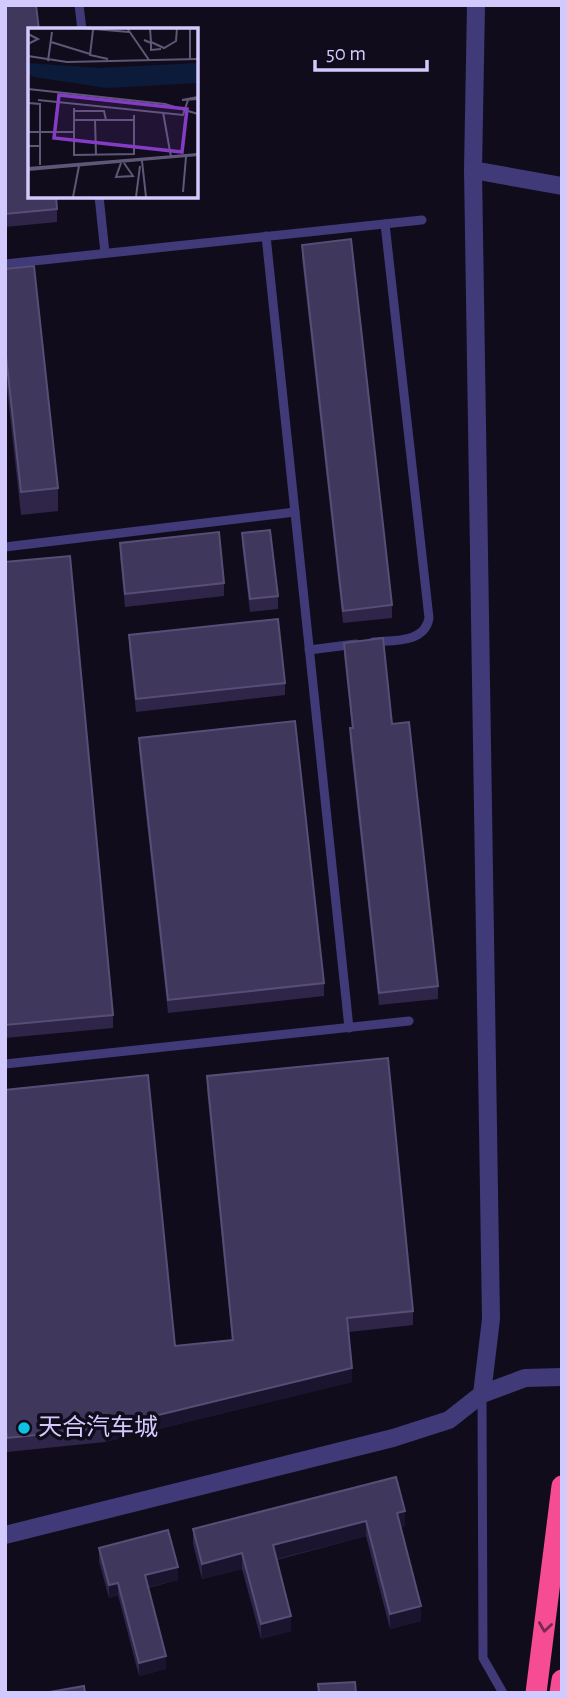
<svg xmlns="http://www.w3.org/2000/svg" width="567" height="1698" font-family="'Alegreya Sans','Noto Sans SC',sans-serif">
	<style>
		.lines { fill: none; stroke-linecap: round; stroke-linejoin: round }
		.service { stroke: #403a78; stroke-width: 9 }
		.minor { stroke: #403a78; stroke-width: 18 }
		.tertiary { stroke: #403a78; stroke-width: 18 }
		.motorway { stroke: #f54c93; stroke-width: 21 }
		.wall { fill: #2e2549 }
		.shaded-wall { fill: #1b142f }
		.building { fill: #40375d; stroke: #574e76; stroke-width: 2 }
		.oneway { stroke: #772952 }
		.poi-dot { fill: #0dc3e5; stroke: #100c1c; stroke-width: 2.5 }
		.labels { text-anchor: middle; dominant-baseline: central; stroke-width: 7; stroke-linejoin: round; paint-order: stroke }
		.poi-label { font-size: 24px; fill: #d2cafc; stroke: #100c1c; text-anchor: start }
		.inset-road { fill: none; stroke: #5e5876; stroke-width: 2 }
		.view { fill: #843cc5; fill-opacity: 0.15; stroke: #843cc5; stroke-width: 3.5 }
		.inset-edge { fill: none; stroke: #d2cafc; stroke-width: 3.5 }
	</style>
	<rect width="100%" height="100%" fill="#100c1c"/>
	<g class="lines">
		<!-- service -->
		<g class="service">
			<polyline points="79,5 82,30"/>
			<polyline points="99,196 105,253"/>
			<polyline points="266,236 349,1028"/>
			<polyline points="5,264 422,220"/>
			<polyline points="5,547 295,512"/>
			<path d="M373 642C394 640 425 643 429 618L385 224"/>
			<polyline points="309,650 356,644"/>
			<polyline points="5,1064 409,1021"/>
			<polyline points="482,1396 483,1658 503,1693"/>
		</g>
		<!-- minor -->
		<g class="minor">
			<polyline points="476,5 473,170 491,1319 482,1394"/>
			<polyline points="473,170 562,186"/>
		</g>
		<!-- tertiary -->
		<polyline class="tertiary" points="5,1535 393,1438 449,1420 482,1394 525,1378 562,1377"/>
		<!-- motorway -->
		<g class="motorway">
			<polyline points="536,1693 562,1486"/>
			<polyline points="560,1693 562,1680"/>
		</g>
	</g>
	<!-- wall -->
	<g class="wall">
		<polygon points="5,5 57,209 57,222 5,227"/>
		<polygon points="302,245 392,605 392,618 343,623 302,258"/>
		<polygon points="5,269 58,488 58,511 21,515 5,370"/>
		<polygon points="242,533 278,596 278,609 250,612 242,545"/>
		<polygon points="120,543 224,583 224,596 125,607 120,556"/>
		<polygon points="5,562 113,1015 113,1028 5,1038"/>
		<polygon points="129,635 285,683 285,695 136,712 129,648"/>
		<polygon points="344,643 392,724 438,986 438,999 379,1005 350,741 350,728 352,728 344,655"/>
		<polygon points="139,738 324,983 324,996 168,1013 139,751"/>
		<polygon points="207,1076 413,1311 413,1325 349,1332 352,1382 105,1442 7,1452 5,1438 5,1090 175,1346 232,1341 207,1090"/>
		<polygon points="396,1477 405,1526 401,1527 421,1621 390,1629 366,1536 277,1560 291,1631 261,1639 242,1569 202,1579 193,1544 193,1529"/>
		<polygon points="99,1548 178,1580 148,1588 166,1669 139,1676 118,1595 109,1598 99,1561"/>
	</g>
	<!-- shaded-wall -->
	<g class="shaded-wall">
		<polygon points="352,1368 352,1382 105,1442 105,1428"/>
		<polygon points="405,1511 405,1526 397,1528 397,1513"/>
		<polygon points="366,1521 366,1536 273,1560 273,1545"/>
		<polygon points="242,1553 242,1569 202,1579 202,1564"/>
		<polygon points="178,1567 178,1580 145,1588 145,1575"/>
		<polygon points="118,1583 118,1595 109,1598 109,1585"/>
		<polygon points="421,1606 421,1621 390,1629 390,1614"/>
		<polygon points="291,1616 291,1631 261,1639 261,1624"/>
		<polygon points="166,1656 166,1669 139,1676 139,1663"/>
	</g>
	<!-- building -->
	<g class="building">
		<polygon points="5,5 36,5 39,30 30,30 30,196 56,196 57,209 5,214"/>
		<polygon points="351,239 392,605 343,611 302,245"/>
		<polygon points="34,266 58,488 21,492 5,347 5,269"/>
		<polygon points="270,530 278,596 250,599 242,533"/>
		<polygon points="219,532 224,583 125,594 120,543"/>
		<polygon points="70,556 113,1015 5,1025 5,562"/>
		<polygon points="278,619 285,683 136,699 129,635"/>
		<polygon points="383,638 392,724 409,722 438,986 379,993 350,728 353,728 344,643"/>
		<polygon points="295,721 324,983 168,1000 139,738"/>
		<polygon points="388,1058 413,1311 347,1318 352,1368 105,1428 7,1438 5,1425 5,1090 148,1075 175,1346 233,1340 207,1076"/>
		<polygon points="396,1477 405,1511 397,1513 421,1606 390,1614 366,1521 273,1545 291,1616 261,1624 242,1553 202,1564 193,1529"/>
		<polygon points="168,1530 178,1567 145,1575 166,1656 139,1663 118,1583 109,1585 99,1548"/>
		<polygon points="355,1682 356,1693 319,1693 318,1684"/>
		<polygon points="84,1686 85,1693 49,1693 49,1692"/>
	</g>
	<!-- one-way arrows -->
	<defs><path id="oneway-chevron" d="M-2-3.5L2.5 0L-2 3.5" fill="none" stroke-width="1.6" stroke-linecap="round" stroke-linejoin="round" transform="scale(1.75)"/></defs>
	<use class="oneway" href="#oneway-chevron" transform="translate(545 1627) rotate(98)"/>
	<!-- markers -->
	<circle class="poi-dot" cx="24" cy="1428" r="7"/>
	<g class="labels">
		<!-- poi labels -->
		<g class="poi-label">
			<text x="38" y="1428">天合汽车城</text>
		</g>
	</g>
	<!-- overview -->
	<g transform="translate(28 28)">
		<rect width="170" height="170" fill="#100c1c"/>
		<path d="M0 35 71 40 170 35V55L79 60 6 49 0 46Z" fill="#0d1b3a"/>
		<path class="inset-road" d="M54 0 101 4M99 0 121 32M122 0 123 14 136 20 148 13 149 0M65 2 62 27 80 31M0 6 10 11 0 16M116 12 123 15V22L133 21M23 14 62 26M0 28 39 34 170 31M162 31V0M20 33 24 4M0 61 137 76 170 86M170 69 154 72 170 71M10 72 155 87 160 72M0 75 12 76V137M46 80V127L106 126V87M46 83H76L78 92M135 84 143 129M0 88V118H12M46 92H106M67 92 68 127M0 104H46M114 133 118 169M93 135 88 149 105 148 96 135M0 140 170 126M0 142 170 127M155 164 158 129M45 169 51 138M108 169 112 138"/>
		<path class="view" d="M31 67 159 81 154 124 26 110Z"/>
		<rect width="170" height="170" class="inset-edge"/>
	</g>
	<!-- border -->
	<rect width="567" height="1698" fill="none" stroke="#d2cafc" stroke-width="14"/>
	<!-- scale -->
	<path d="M315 60v10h112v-10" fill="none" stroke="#d2cafc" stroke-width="3.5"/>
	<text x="326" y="60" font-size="21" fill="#d2cafc" stroke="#100c1c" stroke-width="5" paint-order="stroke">50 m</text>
</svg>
